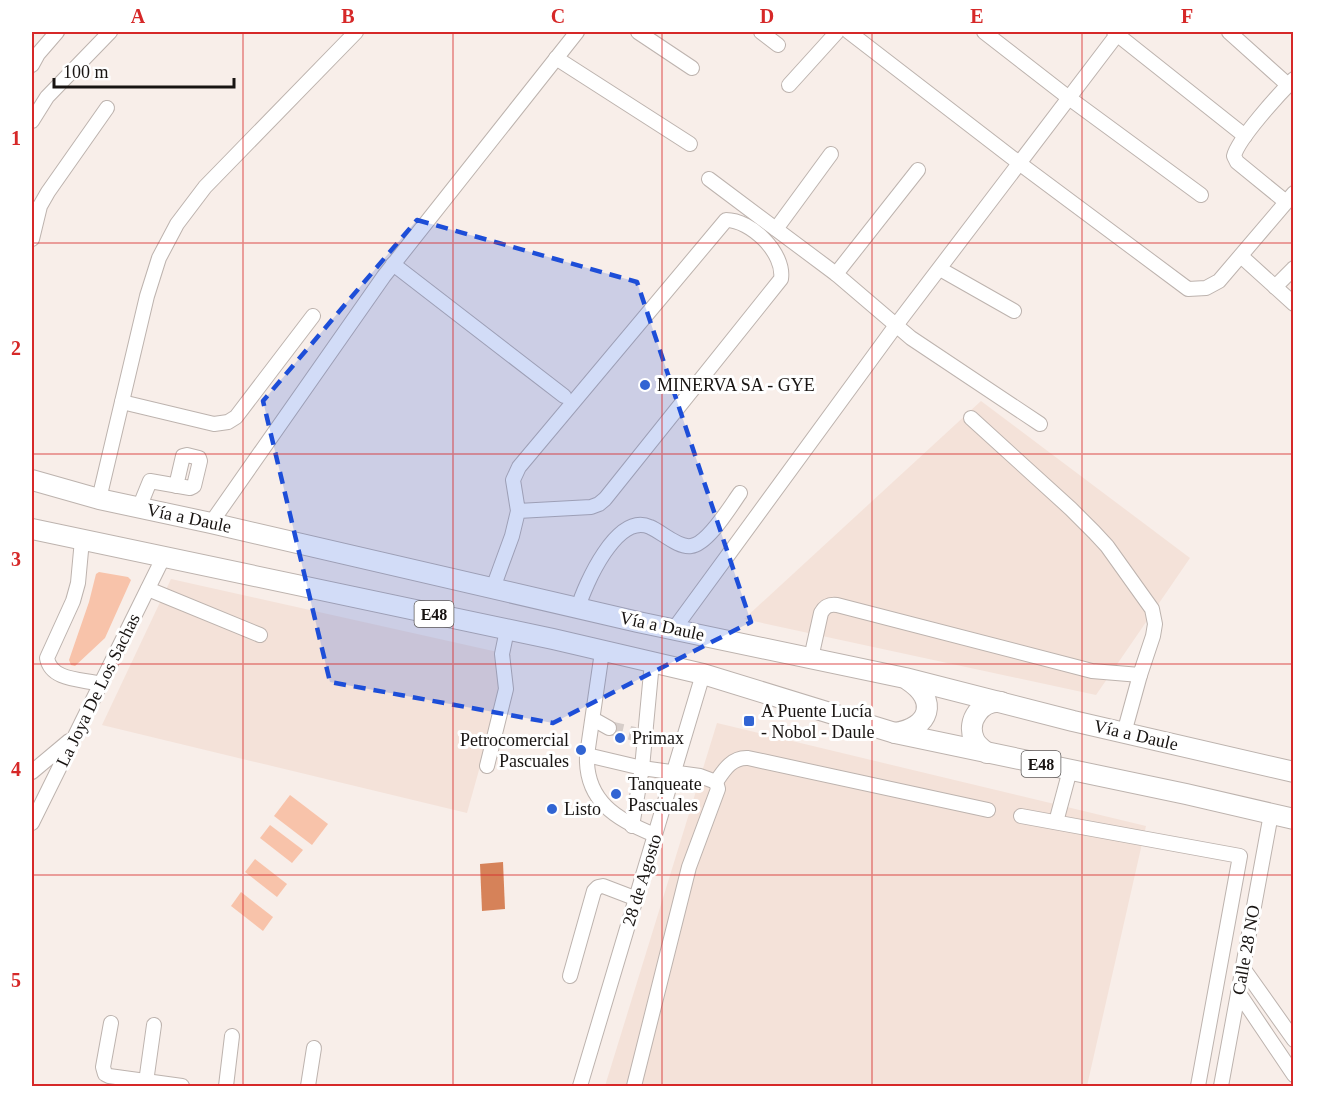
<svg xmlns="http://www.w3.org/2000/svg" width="1325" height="1118" font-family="'Times New Roman',serif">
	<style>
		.built { fill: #f4e2d9 }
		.green { fill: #f8c3aa }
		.water { fill: #d68259 }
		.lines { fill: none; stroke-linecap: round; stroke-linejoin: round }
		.minor-tunnel { stroke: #d6cdc9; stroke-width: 14; stroke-dasharray: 14 7; stroke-linecap: butt }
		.minor-casing { stroke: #bdb3ae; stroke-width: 16 }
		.highway-casing { stroke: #bdb3ae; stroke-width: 22 }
		.minor { stroke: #fff; stroke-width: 14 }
		.highway { stroke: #fff; stroke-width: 20 }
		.marked { fill: #1d4ed8; fill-opacity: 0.2; stroke: #1d4ed8; stroke-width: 4.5; stroke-dasharray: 12 8; stroke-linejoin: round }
		.grid { fill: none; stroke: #d62828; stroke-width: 1.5; stroke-opacity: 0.55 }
		.poi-dot { fill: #3164d3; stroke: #fff; stroke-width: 2 }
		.labels { text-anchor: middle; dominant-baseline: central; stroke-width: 6; stroke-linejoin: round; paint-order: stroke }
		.shield { fill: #fff; stroke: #5d5a59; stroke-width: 1.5 }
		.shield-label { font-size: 16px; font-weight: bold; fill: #181412 }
		.poi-label { font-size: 18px; fill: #181412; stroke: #fff; text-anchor: start }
		.street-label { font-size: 18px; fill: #181412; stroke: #fff }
		.neatline { fill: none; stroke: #d62828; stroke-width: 2 }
		.grid-label { font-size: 20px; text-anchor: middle; font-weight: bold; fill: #d62828 }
	</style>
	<rect width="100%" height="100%" fill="#f8eee9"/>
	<!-- built -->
	<g class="built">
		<polygon points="981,401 1190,558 1096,695 744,619"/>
		<polygon points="171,579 511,655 467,813 102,725"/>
		<polygon points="717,723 1146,826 1087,1086 605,1086"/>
	</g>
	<!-- green -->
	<g class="green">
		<polygon points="99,572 128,577 131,580 105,638 75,666 71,665 69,660 89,602 96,574"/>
		<polygon points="290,795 328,824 312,845 274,816"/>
		<polygon points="270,825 303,850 292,863 260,838"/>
		<polygon points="255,859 287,884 277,897 245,872"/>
		<polygon points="241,892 273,917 263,931 231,906"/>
	</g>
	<!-- water -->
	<polygon class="water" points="503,862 505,909 482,911 480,864"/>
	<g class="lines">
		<!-- minor-tunnel -->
		<polyline class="minor-tunnel" points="609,728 635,734"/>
		<defs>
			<g id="minor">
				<polyline points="638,32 692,68"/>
				<polyline points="761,32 778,45"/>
				<polyline points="849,32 1019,163 1188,289 1206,288 1219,281 1294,193"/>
				<polyline points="984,32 1069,98 1201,195"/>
				<polyline points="1114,32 1245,136"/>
				<polyline points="1229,32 1288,85"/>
				<polyline points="556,58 690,144"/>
				<polyline points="32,65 38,54 57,32"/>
				<polyline points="789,85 837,32"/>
				<polyline points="32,121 47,97 110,32"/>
				<polyline points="709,179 836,274 911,338 1040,424"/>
				<path d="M1286 202 1237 162 1234 156C1238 139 1279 94 1294 79"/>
				<polyline points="776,229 831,154"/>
				<polyline points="32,239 40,206 48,192 107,108"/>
				<polyline points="1241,256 1294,304"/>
				<polyline points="393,264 564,396"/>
				<polyline points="940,269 1014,311"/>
				<polyline points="836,274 918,170"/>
				<polyline points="1275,287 1294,268"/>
				<polyline points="122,402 214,424 228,422 236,417 313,316"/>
				<polyline points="99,499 147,296 159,258 177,224 205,187 356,32"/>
				<polyline points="139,508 150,481 190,488 194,486 200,461 199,458 187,455 183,456 176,486"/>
				<polyline points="211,523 384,276 577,32"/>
				<path d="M82 540 78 583 73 601 47 658C51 681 82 679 101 684"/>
				<path d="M493 588 512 536 518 511 513 480 519 467 726 220C751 220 785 253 781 279L605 499 599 504 591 507 518 511"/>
				<polyline points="148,589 260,635"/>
				<path d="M578 608C585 584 617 512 650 527 662 532 678 548 691 546 708 544 730 507 740 493"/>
				<polyline points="674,629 897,324 1119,32"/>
				<path d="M602 652 587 755C585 801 617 820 655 835"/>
				<path d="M811 658 821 613C825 606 829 604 837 605L1092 671 1140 675 1153 636 1155 624 1152 609 1107 546 1094 532 1071 509 971 418"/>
				<polyline points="593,719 609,728"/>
				<polyline points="1124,733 1140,675"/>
				<polyline points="587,755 642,768 700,776 716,782 718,789 689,867 634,1086"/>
				<polyline points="487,766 506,689 502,654 507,630"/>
				<polyline points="32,772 69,741"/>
				<path d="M716 782C724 770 732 757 748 758L988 810"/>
				<polyline points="1021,816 1240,856 1198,1086"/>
				<polyline points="1056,822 1070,770"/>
				<polyline points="32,823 164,556"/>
				<polyline points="632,826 642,768 652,662"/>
				<polyline points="1243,968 1294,1040"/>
				<polyline points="570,976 594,891 598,887 603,886 637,899"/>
				<polyline points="1238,992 1294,1075"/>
				<polyline points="111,1023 103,1067 105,1074 109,1076 182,1086"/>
				<polyline points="146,1082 154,1025"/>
				<polyline points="226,1086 232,1036"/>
				<polyline points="308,1086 314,1048"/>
				<polyline points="580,1086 703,674"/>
				<polyline points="1221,1086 1271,814"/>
			</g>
			<g id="highway">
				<polyline points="32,480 99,499 211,523 638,622 905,678 1073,721 1294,772"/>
				<polyline points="32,529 553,639 703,674 895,733 1186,794 1294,819"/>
				<path d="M895 733C930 728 939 700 908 680"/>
				<path d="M987 753C982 749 976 745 974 739 966 720 982 700 1001 702"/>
			</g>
		</defs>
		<!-- minor casing -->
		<use href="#minor" class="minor-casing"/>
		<!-- highway casing -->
		<use href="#highway" class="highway-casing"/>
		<!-- minor -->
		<use href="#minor" class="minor"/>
		<!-- highway -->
		<use href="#highway" class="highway"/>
	</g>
	<!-- marked area -->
	<path class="marked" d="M417 220 637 282 751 622 553 723 330 682 263 401Z"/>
	<!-- grid -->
	<path class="grid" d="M243 32V1086M453 32V1086M662 32V1086M872 32V1086M1082 32V1086M32 243H1294M32 454H1294M32 664H1294M32 875H1294"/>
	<!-- markers -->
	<g class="poi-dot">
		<circle cx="645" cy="385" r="6"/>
		<rect x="743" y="715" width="12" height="12" rx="3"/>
		<circle cx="620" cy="738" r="6"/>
		<circle cx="581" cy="750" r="6"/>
		<circle cx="616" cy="794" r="6"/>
		<circle cx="552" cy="809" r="6"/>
	</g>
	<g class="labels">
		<!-- shield labels -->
		<g class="shield">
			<rect x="414.5" y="601" width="39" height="26" rx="4.5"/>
			<rect x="1021.5" y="751" width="39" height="26" rx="4.5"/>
		</g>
		<g class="shield-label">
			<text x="434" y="614">E48</text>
			<text x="1041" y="764">E48</text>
		</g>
		<!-- poi labels -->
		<g class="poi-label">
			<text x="657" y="385">MINERVA SA - GYE</text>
			<text x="761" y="711">A Puente Lucía<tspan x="761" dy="21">- Nobol - Daule</tspan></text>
			<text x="632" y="738">Primax</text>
			<text x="569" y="740" text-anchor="end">Petrocomercial<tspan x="569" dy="21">Pascuales</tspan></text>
			<text x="628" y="784">Tanqueate<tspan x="628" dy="21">Pascuales</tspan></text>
			<text x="564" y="809">Listo</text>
		</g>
		<!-- street labels -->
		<g class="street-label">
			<text transform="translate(189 518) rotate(12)">Vía a Daule</text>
			<text transform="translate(662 626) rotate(12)">Vía a Daule</text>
			<text transform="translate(98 690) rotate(-64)">La Joya De Los Sachas</text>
			<text transform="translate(1136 735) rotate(13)">Vía a Daule</text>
			<text transform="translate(642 880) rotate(-73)">28 de Agosto</text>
			<text transform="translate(1246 950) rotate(-80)">Calle 28 NO</text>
		</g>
	</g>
	<!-- border -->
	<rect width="1325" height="1118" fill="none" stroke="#ffffff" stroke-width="66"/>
	<!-- scale -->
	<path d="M54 78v9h180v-9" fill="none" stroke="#181412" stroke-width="3"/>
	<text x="63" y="78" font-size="18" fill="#181412" stroke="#ffffff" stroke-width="4.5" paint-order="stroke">100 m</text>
	<rect x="33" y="33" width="1259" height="1052" class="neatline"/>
	<g class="grid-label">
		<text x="138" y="23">A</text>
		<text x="348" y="23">B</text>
		<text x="558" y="23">C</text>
		<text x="767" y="23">D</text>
		<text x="977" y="23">E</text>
		<text x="1187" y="23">F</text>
		<text x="16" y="145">1</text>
		<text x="16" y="355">2</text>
		<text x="16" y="566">3</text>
		<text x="16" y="776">4</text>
		<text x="16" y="987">5</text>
	</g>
</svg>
